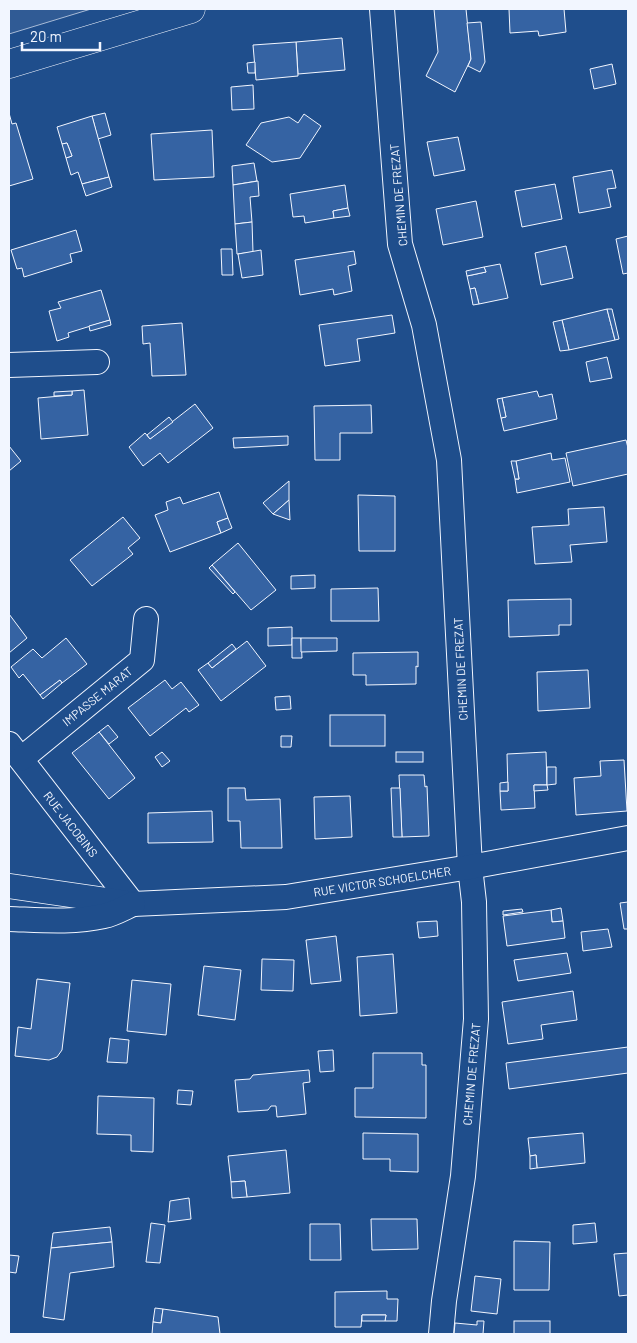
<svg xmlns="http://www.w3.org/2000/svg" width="637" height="1343" font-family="Barlow,sans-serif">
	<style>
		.built { fill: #305b95; stroke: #a8bbd7 }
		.building { fill: #3563a3; stroke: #f2f6ff }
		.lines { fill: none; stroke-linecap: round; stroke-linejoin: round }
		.minor-casing { stroke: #f2f6ff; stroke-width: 26 }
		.tertiary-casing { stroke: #f2f6ff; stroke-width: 29 }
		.minor { stroke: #1f4e8c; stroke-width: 24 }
		.tertiary { stroke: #1f4e8c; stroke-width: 28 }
		.labels { text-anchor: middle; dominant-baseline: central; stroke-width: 4; stroke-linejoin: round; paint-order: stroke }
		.street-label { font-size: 12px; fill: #f2f6ff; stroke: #1f4e8c }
	</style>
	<rect width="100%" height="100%" fill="#1f4e8c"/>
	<!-- built -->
	<polygon class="built" points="9,9 91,9 9,34"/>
	<!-- building -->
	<g class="building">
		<polygon points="434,9 466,9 471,59 455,92 426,76 438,52"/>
		<polygon points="509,9 564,9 566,32 539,36 538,31 510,33"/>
		<polygon points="481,22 485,62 480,72 468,66 471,59 467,23"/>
		<polygon points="342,38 345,70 298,74 296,42"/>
		<polygon points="296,42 298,76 256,80 253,45"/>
		<polygon points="255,62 255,73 248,73 247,63"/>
		<polygon points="612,64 616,84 594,89 590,69"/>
		<polygon points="253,85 254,109 232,110 231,87"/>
		<polygon points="9,113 12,124 16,123 33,179 9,186"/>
		<polygon points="105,113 111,135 98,139 92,116"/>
		<polygon points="304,114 321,126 300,158 272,162 246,145 261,123 289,117 298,123"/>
		<polygon points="92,116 109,177 82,184 78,172 71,175 66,158 72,156 67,143 62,144 57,127"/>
		<polygon points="212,130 214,177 154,180 151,134"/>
		<polygon points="458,137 465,170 434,176 427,142"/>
		<polygon points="67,143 72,156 66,158 62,144"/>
		<polygon points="254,163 257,181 233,185 232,166"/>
		<polygon points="612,170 616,188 607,189 611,207 579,213 573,177"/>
		<polygon points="109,177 112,187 86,196 82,184"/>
		<polygon points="258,181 259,196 250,197 252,222 235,224 233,185"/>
		<polygon points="555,184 562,219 522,227 515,191"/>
		<polygon points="345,185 348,208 333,211 334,218 305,223 304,216 293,217 290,194"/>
		<polygon points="476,201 483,237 443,245 436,209"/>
		<polygon points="348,208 350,216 334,218 333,211"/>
		<polygon points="252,222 253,252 237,254 235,224"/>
		<polygon points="76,230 82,251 70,254 72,262 24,277 22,268 17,269 11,250"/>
		<polygon points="628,236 628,273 623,274 616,239"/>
		<polygon points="566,246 573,278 541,285 535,253"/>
		<polygon points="221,249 232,249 233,275 222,275"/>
		<polygon points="261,250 263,275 242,278 238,254"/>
		<polygon points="354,251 356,264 348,266 352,291 334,295 333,289 300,295 295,260"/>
		<polygon points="500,264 508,298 479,304 475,288 470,289 467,276 486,272 484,267"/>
		<polygon points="484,267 486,272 467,276 466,271"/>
		<polygon points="475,288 479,304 473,305 470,289"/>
		<polygon points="101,290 110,320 68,333 69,337 57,341 49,311 61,308 58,302"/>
		<polygon points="607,309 615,340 569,350 562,320"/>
		<polygon points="607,309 612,309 619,339 615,340"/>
		<polygon points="392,315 395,333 357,339 360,361 325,366 319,325"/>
		<polygon points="110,320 111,325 90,331 89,326"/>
		<polygon points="562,320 569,350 560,351 553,322"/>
		<polygon points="182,323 186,375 152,376 150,343 143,344 142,326"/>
		<polygon points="607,357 612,378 590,382 586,362"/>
		<polygon points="84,390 88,435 41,439 38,398 72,395 72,391"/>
		<polygon points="72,391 72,395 54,396 54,392"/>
		<polygon points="537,391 539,397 552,394 557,419 504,431 501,418 506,417 502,398"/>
		<polygon points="502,398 506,417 501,418 497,399"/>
		<polygon points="195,404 213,428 168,463 160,453 143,466 129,447 145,433 150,439"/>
		<polygon points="371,405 372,433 340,433 340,460 315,460 314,406"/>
		<polygon points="169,417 173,422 150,439 147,435"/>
		<polygon points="288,436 288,445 234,448 233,438"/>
		<polygon points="626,440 628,448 628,474 573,486 566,453"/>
		<polygon points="9,446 21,461 9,471"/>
		<polygon points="551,453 552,460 565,458 570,482 517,493 515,479 519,479 516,461"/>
		<polygon points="511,461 516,461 519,479 515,479"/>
		<polygon points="289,481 289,500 273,514 263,503"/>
		<polygon points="219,492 228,518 217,522 221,533 170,552 155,515 168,510 166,502 180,497 183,504"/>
		<polygon points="358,495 395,496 395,551 359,551"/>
		<polygon points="289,500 290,520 273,514"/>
		<polygon points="604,507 607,542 570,545 572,562 535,564 532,527 569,525 568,509"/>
		<polygon points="123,517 140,538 128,548 133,554 92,586 70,560"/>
		<polygon points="228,518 232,528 221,533 217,522"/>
		<polygon points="238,543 276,590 251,610 212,565"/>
		<polygon points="212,565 235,592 233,594 209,568"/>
		<polygon points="315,575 315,588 291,589 291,576"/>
		<polygon points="378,588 379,621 331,621 331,589"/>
		<polygon points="571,599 571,625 559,625 559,635 509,637 508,600"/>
		<polygon points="9,614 27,638 9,653"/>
		<polygon points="292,627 292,645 268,646 268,628"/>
		<polygon points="66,638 87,664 62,683 60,680 40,695 23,674 19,678 11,667 33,649 42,658"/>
		<polygon points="292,638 301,638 302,658 292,658"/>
		<polygon points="301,638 337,638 337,651 301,652"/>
		<polygon points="247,641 266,666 221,701 198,670 208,663 212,668"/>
		<polygon points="232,644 236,649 212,668 208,663"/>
		<polygon points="418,652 418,667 416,666 416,684 366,685 366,675 353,675 353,653"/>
		<polygon points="588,670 590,708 538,711 537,672"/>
		<polygon points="60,680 62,683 43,699 40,695"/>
		<polygon points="165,680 172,689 181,682 199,705 189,712 186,708 150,736 128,708"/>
		<polygon points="290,696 291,709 276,710 275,697"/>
		<rect x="330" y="715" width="55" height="31"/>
		<polygon points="108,725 118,737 109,744 99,732"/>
		<polygon points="99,732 135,778 109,799 72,753"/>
		<polygon points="281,736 292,736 291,747 281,747"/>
		<polygon points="162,752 170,761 162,767 155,757"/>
		<rect x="396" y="752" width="27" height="10"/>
		<polygon points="546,752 547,785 534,785 535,808 501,810 500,791 508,791 507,754"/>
		<polygon points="624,760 627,811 576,815 574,778 601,776 600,761"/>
		<polygon points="547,767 556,767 556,784 547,785"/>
		<polygon points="399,775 424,775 425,787 427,786 429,836 402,837"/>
		<polygon points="508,782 508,791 500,791 500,783"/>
		<polygon points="534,785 547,785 548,790 534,791"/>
		<polygon points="228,788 245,788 246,800 280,799 282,848 241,848 240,821 228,821"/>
		<polygon points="391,788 400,788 402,837 393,837"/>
		<polygon points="350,796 352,837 315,839 314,797"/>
		<polygon points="212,811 213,842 148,843 148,813"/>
		<polygon points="628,902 628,929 624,929 620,903"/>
		<polygon points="561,908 563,921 552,922 551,910"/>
		<polygon points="522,909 523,912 503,915 503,911"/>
		<polygon points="551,910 552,922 563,921 565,938 507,946 503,916"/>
		<polygon points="437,921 438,936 419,938 417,922"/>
		<polygon points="608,929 612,947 583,951 581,932"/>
		<polygon points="336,936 341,981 311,984 306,940"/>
		<polygon points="567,953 571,973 518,981 514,960"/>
		<polygon points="393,954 397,1013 360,1016 357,957"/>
		<polygon points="262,959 294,960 293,991 261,990"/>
		<polygon points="204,966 241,970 235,1020 198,1015"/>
		<polygon points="37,979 70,983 62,1050 57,1057 49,1060 15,1056 18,1027 31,1029"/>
		<polygon points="132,980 171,984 166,1035 127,1031"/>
		<polygon points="573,991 577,1020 541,1025 543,1039 508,1044 502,1002"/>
		<polygon points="110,1038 129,1040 127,1063 107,1062"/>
		<polygon points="628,1047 628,1073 509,1089 506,1063"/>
		<polygon points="333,1050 334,1071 320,1072 318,1051"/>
		<polygon points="373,1053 422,1053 422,1065 426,1065 426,1118 355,1117 355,1088 373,1088"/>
		<polygon points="309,1070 310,1082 303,1083 306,1114 277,1117 276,1106 271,1106 268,1110 238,1112 235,1080 250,1079 253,1075"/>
		<polygon points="178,1090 193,1091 191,1105 177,1104"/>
		<polygon points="98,1096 154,1098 153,1152 131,1151 131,1135 97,1134"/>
		<polygon points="363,1133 418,1134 418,1172 390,1171 390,1159 363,1159"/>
		<polygon points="583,1133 585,1163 537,1168 536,1155 530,1156 528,1138"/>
		<polygon points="286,1150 290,1193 247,1197 245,1181 231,1182 228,1156"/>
		<polygon points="536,1155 537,1168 530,1169 530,1156"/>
		<polygon points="245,1181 247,1197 232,1198 231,1182"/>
		<polygon points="189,1198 191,1219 168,1222 170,1201"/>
		<polygon points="371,1219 417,1219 418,1249 372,1250"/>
		<polygon points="151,1223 165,1225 160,1263 146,1262"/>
		<polygon points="595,1223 597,1242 573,1244 573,1225"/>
		<polygon points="310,1224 340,1224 341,1260 310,1260"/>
		<polygon points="110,1227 112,1242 51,1248 53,1233"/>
		<polygon points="514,1241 550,1242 549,1290 514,1290"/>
		<polygon points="112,1242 114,1267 70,1273 64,1320 43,1317 51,1248"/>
		<polygon points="628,1253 628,1295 619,1296 614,1254"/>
		<polygon points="9,1255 19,1256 16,1273 9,1272"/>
		<polygon points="475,1276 501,1279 497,1314 471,1311"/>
		<polygon points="387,1291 387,1299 398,1299 397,1321 385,1321 386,1315 362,1315 361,1327 335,1327 335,1292"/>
		<polygon points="155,1308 163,1309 161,1323 153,1322"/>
		<polygon points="163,1309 218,1317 220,1334 152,1334 153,1322 161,1323"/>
		<polygon points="362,1315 386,1315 385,1321 362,1321"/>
		<polygon points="477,1321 484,1321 483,1334 454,1334 455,1323 477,1325"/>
		<rect x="514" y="1321" width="36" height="13"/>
	</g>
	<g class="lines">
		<defs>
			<g id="minor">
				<polyline points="382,9 400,244 424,325 449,460 470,867 474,902 476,1019 463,1176 444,1301 441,1334"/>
				<polyline points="9,365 97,362"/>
				<polyline points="9,744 133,904"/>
				<polyline points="21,759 142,660 146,619"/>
				<polyline points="9,886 133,904 286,897 470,867 628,838"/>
				<path d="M9 919C40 920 73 923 104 916 114 914 124 908 133 904"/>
			</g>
			<polyline id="tertiary" points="9,64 191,9"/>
		</defs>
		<!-- minor casing -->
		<use href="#minor" class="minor-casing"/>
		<!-- tertiary casing -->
		<use href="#tertiary" class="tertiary-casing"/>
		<!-- minor -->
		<use href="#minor" class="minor"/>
		<!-- tertiary -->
		<use href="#tertiary" class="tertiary"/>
	</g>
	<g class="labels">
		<!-- street labels -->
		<g class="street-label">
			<text transform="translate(398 195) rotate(-95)">CHEMIN DE FREZAT</text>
			<text transform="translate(460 669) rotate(-93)">CHEMIN DE FREZAT</text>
			<text transform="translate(97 696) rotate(-39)">IMPASSE MARAT</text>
			<text transform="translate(71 824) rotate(52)">RUE JACOBINS</text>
			<text transform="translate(382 881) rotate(-9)">RUE VICTOR SCHOELCHER</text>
			<text transform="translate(471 1074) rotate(-85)">CHEMIN DE FREZAT</text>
		</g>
	</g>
	<!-- border -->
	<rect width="637" height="1343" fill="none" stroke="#f2f6ff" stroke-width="20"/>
	<!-- scale -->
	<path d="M22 42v8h78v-8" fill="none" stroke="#f2f6ff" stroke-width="2.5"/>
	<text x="30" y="42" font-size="15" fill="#f2f6ff" stroke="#1f4e8c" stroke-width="4" paint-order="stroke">20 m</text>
</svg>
